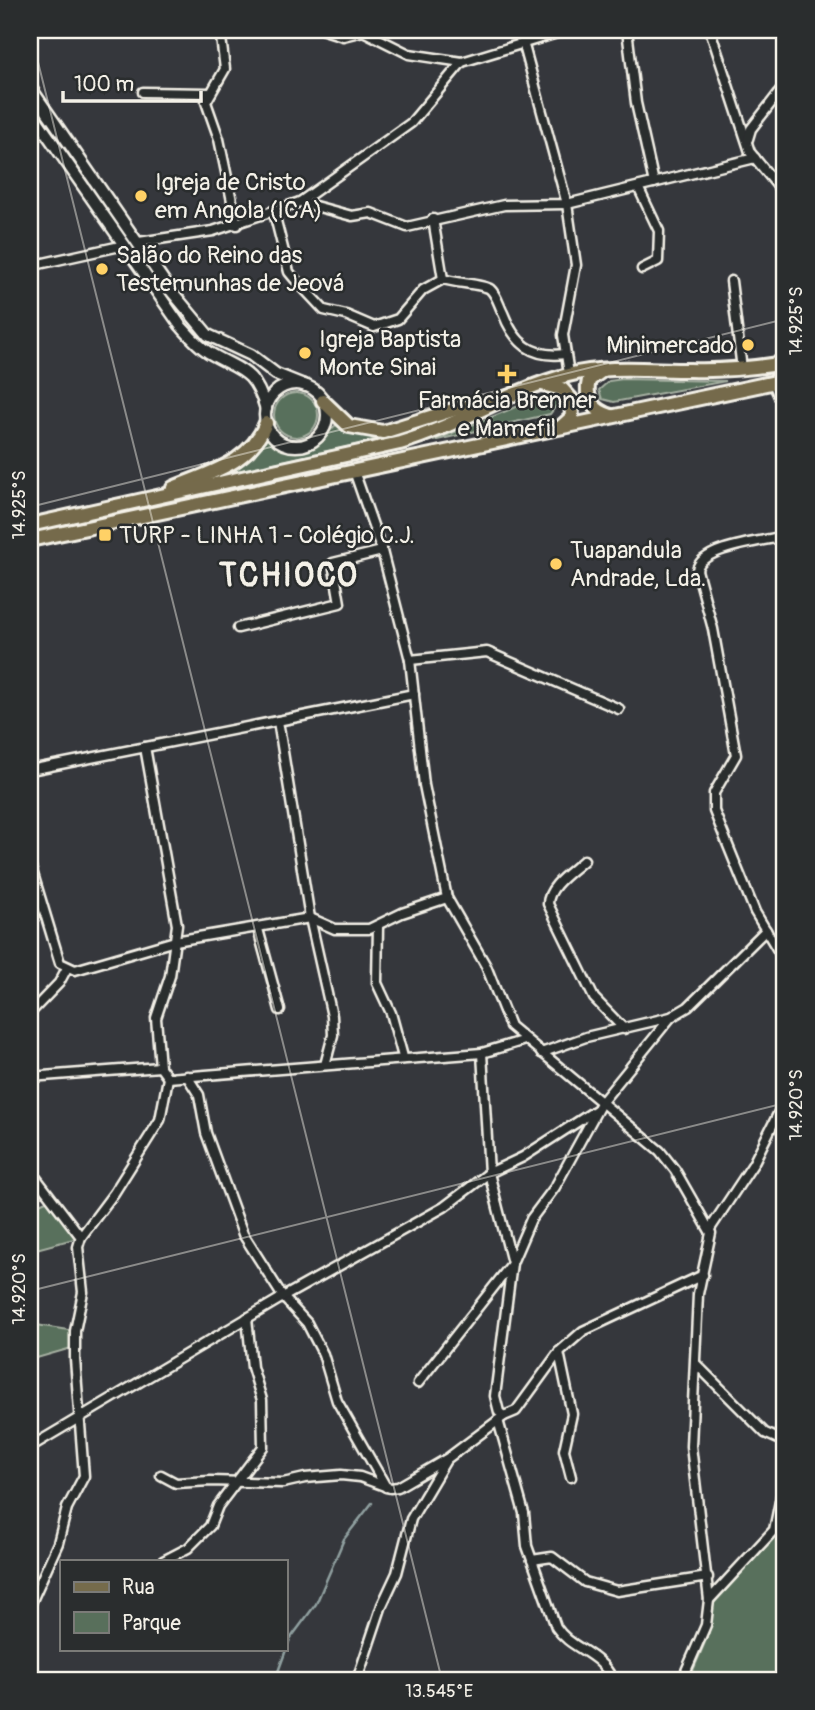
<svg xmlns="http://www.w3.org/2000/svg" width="815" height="1710" font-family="Pangolin,sans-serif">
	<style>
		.green { fill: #586f5b; stroke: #a6b0a2; stroke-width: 2 }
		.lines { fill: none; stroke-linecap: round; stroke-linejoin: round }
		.stream { stroke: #90a0a0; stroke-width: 2.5 }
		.minor-casing { stroke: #f4f1e8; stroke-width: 13 }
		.tertiary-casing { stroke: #f4f1e8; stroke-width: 15 }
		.primary-casing { stroke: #f4f1e8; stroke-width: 18 }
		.minor { stroke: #2a2d2e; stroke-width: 8 }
		.tertiary { stroke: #2a2d2e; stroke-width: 10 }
		.primary { stroke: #756b4b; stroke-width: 12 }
		.ticks { fill: none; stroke: #f4f1e8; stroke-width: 2; stroke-opacity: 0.45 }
		.poi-dot { fill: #ffd166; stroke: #2a2d2e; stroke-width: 2.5 }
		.labels { text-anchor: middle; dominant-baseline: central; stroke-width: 5; stroke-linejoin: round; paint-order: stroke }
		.poi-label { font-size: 24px; fill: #f4f1e8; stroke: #2a2d2e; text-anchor: start }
		.district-label { font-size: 32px; font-weight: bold; letter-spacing: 2px; fill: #f4f1e8; stroke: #2a2d2e }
		.neatline { fill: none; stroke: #f4f1e8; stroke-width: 2.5 }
		.ticks-label { font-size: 18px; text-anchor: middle; fill: #f4f1e8 }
	</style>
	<rect width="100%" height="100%" fill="#35373c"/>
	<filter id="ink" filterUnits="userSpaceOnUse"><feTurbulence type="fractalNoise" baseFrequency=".0143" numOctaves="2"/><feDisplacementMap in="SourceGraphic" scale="14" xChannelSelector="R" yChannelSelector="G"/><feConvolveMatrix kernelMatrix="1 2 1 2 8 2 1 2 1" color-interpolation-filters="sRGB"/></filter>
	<g filter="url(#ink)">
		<!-- green -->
		<g class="green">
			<polygon points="623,379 726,381 614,402 602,399 599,390 609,381"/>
			<circle cx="296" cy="415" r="22"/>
			<polygon points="552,395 559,402 550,414 433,441 533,400"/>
			<path d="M433 422 356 445 228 473 254 456 266 438C282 449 303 461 322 442 327 437 329 430 336 425 373 445 395 432 433 422Z"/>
			<polygon points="53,1198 81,1237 36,1249 30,1278 30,1208"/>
			<polygon points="30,1324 75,1331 75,1347 30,1360"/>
			<polygon points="785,1503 785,1680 689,1680 709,1633 713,1604 771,1541 779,1528"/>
		</g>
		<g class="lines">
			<!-- stream -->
			<polyline class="stream" points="275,1680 290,1639 316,1604 344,1539 372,1503"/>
			<defs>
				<g id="minor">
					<polyline points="220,30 225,69 206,102 219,139 237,225"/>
					<polyline points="324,30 343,36 363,31 409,54 462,62"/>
					<polyline points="627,30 636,103 654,183"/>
					<polyline points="710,30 750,152 780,189 785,204"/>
					<polyline points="523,42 567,204 576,265 563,335 569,374"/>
					<polyline points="143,92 210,93"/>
					<polyline points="30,129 39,123"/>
					<polyline points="748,139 751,129 785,85"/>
					<polyline points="638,187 659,231 658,261 642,269"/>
					<polyline points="300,202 352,216 371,213 407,227 504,205 567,204 755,158"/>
					<path d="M274 213 289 272 294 278 324 310 346 315 374 327 398 319 423 290 443 279C454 283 483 284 490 289 497 295 499 306 503 313 515 344 532 358 565 354"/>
					<polyline points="433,219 443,279"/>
					<polyline points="139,242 213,231 300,202 411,123 462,62 567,30"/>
					<polyline points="30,266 125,245"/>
					<polyline points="731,281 742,369"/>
					<polyline points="773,383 785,410"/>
					<polyline points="354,471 382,551 410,660 424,785 447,898 486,966 510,1026 660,1151 675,1170 711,1233 698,1294 691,1446 709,1600 706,1625 682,1680"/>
					<path d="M785 536C764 541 700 547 697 570L713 629 736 755 714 793V811L755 912 785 962"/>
					<polyline points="238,628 340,603 333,563 382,551"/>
					<polyline points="410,660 487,652 619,709"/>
					<polyline points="278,721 310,918 332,1016 333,1035 325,1065"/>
					<polyline points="30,770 414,694"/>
					<path d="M584 860C571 872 548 886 548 904L594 998 624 1029"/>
					<polyline points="30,864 60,963 75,970 175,941 310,918 335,929 369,929 402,913 447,898"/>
					<polyline points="378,926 377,983 391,1013 403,1057"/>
					<polyline points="258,929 280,1010"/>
					<polyline points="30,1013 59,983 67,968"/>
					<polyline points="482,1053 489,1173 512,1263"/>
					<polyline points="541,1053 586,1037 671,1017 688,1007 766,930"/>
					<polyline points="187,1076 199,1095 206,1133 243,1234 283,1297 307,1323 323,1354 337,1401 386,1487"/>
					<polyline points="30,1077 160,1067"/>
					<polyline points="168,1078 482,1053 525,1040"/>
					<polyline points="30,1170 81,1237"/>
					<polyline points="710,1229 753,1164 785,1100"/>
					<polyline points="559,1352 572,1414 564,1450 571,1477"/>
					<polyline points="696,1364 765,1433 785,1442"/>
					<polyline points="418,1383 511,1265"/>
					<polyline points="504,1416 499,1412 495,1396 512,1263 531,1219 555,1187 601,1103 671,1017"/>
					<path d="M498 1420 524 1513 527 1546 556 1627C571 1650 599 1651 613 1680"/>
					<polyline points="30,1447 283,1297 444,1207 489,1173 523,1157 596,1110"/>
					<polyline points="161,1475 176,1483 210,1481 283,1483 305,1478 341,1475 360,1477 390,1488 398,1487 448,1458 504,1416 516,1411 559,1352 583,1331 703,1275"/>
					<polyline points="532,1560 552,1557 585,1582 617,1591 708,1577"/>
					<polyline points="163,1561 188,1548 210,1526 218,1506 263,1447 262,1400 252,1367 247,1318"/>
					<polyline points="709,1600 774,1530 785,1477"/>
					<polyline points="30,1605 58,1543 67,1508 84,1476 75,1359 75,1331 83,1292 78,1247 81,1237 114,1193 160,1120 168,1078 160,1067 156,1018 170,976 177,925 145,747"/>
					<polyline points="357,1680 382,1605 397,1573 411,1519 446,1460"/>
				</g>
				<g id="tertiary">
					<polyline points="30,87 168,287 208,335 251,355 276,374 306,386"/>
					<path d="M30 110 180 325C189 335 197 345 208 352 241 372 253 367 266 409"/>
					<circle cx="296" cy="415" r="31"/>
				</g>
				<g id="primary">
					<path d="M603 370 589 380C584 399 594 411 611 416"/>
					<polyline points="542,384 562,389 571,399 572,417 561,427"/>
					<polyline points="323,401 349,426 383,432 456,409 491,403"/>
					<path d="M173 488C210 472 250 464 266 423"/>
					<path d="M30 525 400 443C459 426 509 390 568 375 607 365 650 370 690 370 722 371 754 368 785 363"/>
					<polyline points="30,540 785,380"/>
				</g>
			</defs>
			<!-- minor casing -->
			<use href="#minor" class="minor-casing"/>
			<!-- tertiary casing -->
			<use href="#tertiary" class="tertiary-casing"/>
			<!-- primary casing -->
			<use href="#primary" class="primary-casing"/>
			<!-- minor -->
			<use href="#minor" class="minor"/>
			<!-- tertiary -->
			<use href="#tertiary" class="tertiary"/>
			<!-- primary -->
			<use href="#primary" class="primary"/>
		</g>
	</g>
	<!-- ticks -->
	<path class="ticks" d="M30 30 442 1680M30 507 785 319M30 1291 785 1103"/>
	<!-- markers -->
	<g class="poi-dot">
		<circle cx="141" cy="196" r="7"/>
		<circle cx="102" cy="269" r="7"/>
		<circle cx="748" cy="345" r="7"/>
		<circle cx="305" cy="353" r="7"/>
		<path d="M503.5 363.5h7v7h7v7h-7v7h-7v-7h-7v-7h7z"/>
		<rect x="98" y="528" width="14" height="14" rx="3.5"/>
		<circle cx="556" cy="564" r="7"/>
	</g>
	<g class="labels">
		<!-- poi labels -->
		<g class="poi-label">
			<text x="155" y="182">Igreja de Cristo<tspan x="155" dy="28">em Angola (ICA)</tspan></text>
			<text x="116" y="255">Salão do Reino das<tspan x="116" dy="28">Testemunhas de Jeová</tspan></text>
			<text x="319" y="339">Igreja Baptista<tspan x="319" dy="28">Monte Sinai</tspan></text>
			<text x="734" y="345" text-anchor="end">Minimercado</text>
			<text x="507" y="400" text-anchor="middle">Farmácia Brenner<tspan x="507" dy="28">e Mamefil</tspan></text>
			<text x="119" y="535">TURP - LINHA 1 - Colégio C.J.</text>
			<text x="570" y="550">Tuapandula<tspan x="570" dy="28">Andrade, Lda.</tspan></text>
		</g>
		<!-- district labels -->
		<g class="district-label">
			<text x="289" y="576">TCHIOCO</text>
		</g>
	</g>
	<!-- margin -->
	<rect width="815" height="1710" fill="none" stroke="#2a2d2e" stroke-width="77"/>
	<!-- legend -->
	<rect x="60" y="1560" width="228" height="91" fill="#2a2d2e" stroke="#7b7b78" stroke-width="2"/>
	<rect x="74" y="1582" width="35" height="10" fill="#756b4b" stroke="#7b7b78" stroke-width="2"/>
	<text x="122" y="1594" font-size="21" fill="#f4f1e8">Rua</text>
	<rect x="74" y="1612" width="35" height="21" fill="#586f5b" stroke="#7b7b78" stroke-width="2"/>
	<text x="122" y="1630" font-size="21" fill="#f4f1e8">Parque</text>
	<!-- scale -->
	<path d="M63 91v10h138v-10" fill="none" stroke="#f4f1e8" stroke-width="3.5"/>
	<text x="74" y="91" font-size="21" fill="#f4f1e8" stroke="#2a2d2e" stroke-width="5" paint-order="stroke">100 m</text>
	<rect x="38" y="38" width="738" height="1634" class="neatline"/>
	<g class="ticks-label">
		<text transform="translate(796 321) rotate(-90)" y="6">14.925°S</text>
		<text transform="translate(19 505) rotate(-90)" y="6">14.925°S</text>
		<text transform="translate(796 1105) rotate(-90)" y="6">14.920°S</text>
		<text transform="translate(19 1289) rotate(-90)" y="6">14.920°S</text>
		<text x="439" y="1697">13.545°E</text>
	</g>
</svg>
